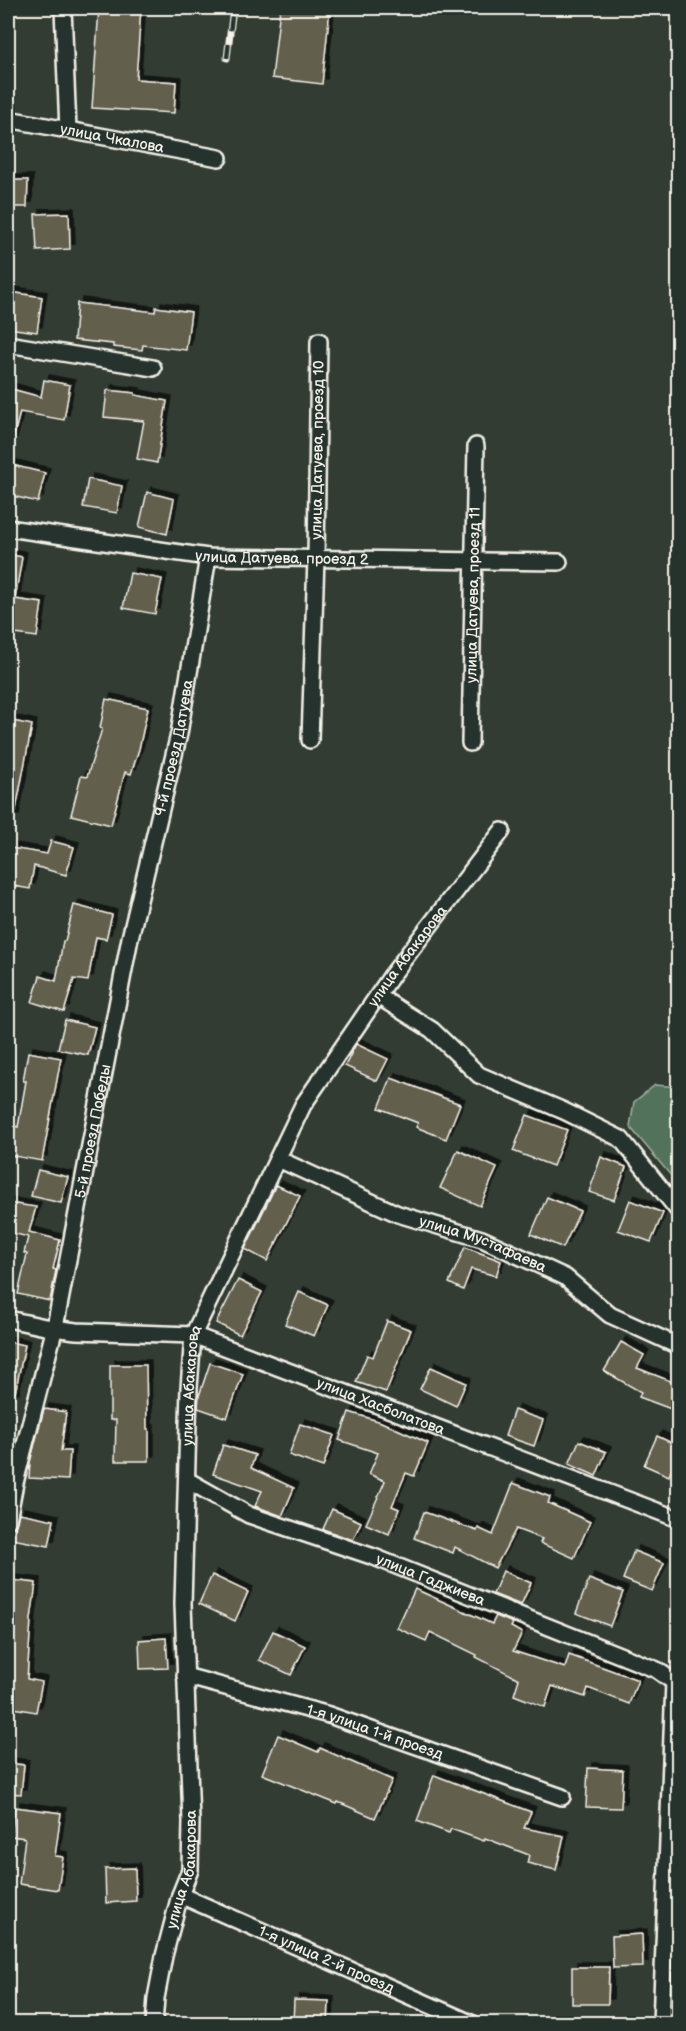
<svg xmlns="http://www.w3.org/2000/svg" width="686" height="2031" font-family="'Balsamiq Sans',sans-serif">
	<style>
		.green { fill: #52725c; stroke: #a3b2a2; stroke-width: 1.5 }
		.building { fill: #645e4d; stroke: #f4f1e8; stroke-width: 1.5; filter: url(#shadow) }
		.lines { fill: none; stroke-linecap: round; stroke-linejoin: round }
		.street-casing { stroke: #f4f1e8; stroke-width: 20 }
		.street { stroke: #26332d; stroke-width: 15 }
		.rail-casing { stroke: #f4f1e8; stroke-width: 7 }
		.rail { stroke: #26332d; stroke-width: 4.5; stroke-dasharray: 14; stroke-linecap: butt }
		.labels { text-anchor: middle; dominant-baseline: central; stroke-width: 5; stroke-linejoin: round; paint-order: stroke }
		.street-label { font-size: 15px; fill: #f4f1e8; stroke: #26332d }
	</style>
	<defs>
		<filter id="shadow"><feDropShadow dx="5" dy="-5" stdDeviation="0" flood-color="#0009"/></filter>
	</defs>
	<rect width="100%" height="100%" fill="#323c33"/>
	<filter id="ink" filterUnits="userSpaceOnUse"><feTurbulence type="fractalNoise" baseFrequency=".0167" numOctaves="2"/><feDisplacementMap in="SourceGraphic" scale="12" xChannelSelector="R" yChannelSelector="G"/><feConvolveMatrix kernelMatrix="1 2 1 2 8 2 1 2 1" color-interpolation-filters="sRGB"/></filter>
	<g filter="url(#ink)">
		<!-- green -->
		<polygon class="green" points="655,1085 678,1087 678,1184 630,1127 634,1102"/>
		<!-- building -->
		<g class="building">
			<polygon points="99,8 141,8 136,79 176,82 174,113 92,108"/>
			<polygon points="280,8 330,8 322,84 272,78"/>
			<polygon points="8,180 28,180 27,207 8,207"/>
			<polygon points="69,213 70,249 37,251 35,214"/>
			<polygon points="10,292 42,297 37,332 8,328"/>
			<polygon points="77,303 155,312 156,307 191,312 186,350 143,345 142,350 113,347 113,344 74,340"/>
			<polygon points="44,380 70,385 64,420 20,412 12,443 8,443 8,388 41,397"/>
			<polygon points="107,390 135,393 135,395 167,401 157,463 137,459 144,421 104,417"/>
			<polygon points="12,465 45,473 38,502 8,495 8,483"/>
			<polygon points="88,479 122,486 117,513 83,507"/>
			<polygon points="147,492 174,499 167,534 139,527"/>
			<polygon points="8,554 22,557 15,599 42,603 37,637 8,633"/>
			<polygon points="130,573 162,579 155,614 123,608"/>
			<polygon points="106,699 148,708 139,749 131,774 125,772 111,825 71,815 81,776 87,777 102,729 100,728"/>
			<polygon points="8,720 32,725 14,820 8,820"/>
			<polygon points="51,841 74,847 66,875 34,866 30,889 8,885 8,868 11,848 47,854"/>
			<polygon points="74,905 112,915 106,939 96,937 88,981 74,979 64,1012 32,1002 40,976 56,981 63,941 65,941"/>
			<polygon points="65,1020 95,1027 88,1055 58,1049"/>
			<polygon points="356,1044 388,1059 377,1081 345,1066"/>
			<polygon points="28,1052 61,1058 42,1161 8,1155 14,1126 18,1127 26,1081 23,1081"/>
			<polygon points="391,1078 460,1104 446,1139 416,1127 418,1123 379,1108"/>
			<polygon points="527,1115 567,1130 553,1166 513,1151"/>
			<polygon points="458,1150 497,1168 480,1206 440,1188"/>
			<polygon points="601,1157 626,1167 614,1200 589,1192"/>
			<polygon points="38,1170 68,1177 61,1203 31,1196"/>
			<polygon points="276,1185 300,1196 267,1261 245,1249"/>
			<polygon points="547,1197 580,1211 563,1248 531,1234"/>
			<polygon points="630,1200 663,1213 651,1242 618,1230"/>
			<polygon points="8,1203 36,1207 29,1232 60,1240 53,1269 56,1270 50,1301 18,1294 27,1254 24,1253 28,1237 8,1232"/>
			<polygon points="465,1247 501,1261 496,1276 471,1269 463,1290 449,1283"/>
			<polygon points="238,1280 262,1292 240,1335 216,1323"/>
			<polygon points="299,1292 328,1305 314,1336 285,1324"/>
			<polygon points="387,1321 411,1330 386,1392 356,1382 367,1355 373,1357"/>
			<polygon points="8,1342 25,1345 14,1398 8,1397"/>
			<polygon points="621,1342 644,1355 637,1368 678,1384 678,1389 671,1409 639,1397 641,1392 604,1371"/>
			<polygon points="210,1363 243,1374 227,1418 198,1408 199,1396"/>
			<polygon points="110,1365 146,1365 147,1429 149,1429 149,1461 115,1461 116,1420 110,1420"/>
			<polygon points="431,1367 466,1383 456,1406 420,1389"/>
			<polygon points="44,1409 66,1412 61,1451 70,1451 68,1480 29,1478 30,1462"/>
			<polygon points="514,1410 543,1420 534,1446 505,1436"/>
			<polygon points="349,1412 381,1422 428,1443 414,1476 406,1473 392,1506 399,1509 389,1534 366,1524 385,1481 369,1474 378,1453 339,1440"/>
			<polygon points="300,1424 334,1435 323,1467 289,1455"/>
			<polygon points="657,1436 678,1446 678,1453 669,1476 644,1465"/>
			<polygon points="579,1441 606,1452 596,1476 569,1464"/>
			<polygon points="223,1445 255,1455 251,1468 294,1488 282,1516 255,1506 262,1491 213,1474"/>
			<polygon points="513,1483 550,1497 548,1503 590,1522 574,1558 540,1543 542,1539 516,1529 495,1568 455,1547 453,1553 414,1538 424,1512 477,1531 478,1528 493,1535"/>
			<polygon points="332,1509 361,1522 353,1540 323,1529"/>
			<polygon points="19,1513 54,1520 49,1546 12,1539"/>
			<polygon points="634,1551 664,1563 652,1591 623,1579"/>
			<polygon points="503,1571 531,1583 521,1605 493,1594"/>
			<polygon points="212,1575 248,1592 235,1621 199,1604"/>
			<polygon points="589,1579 623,1592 610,1626 576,1613"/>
			<polygon points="10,1580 36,1583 31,1619 27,1679 42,1682 36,1712 8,1707 8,1597"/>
			<polygon points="415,1589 492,1624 496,1616 513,1623 511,1627 522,1633 513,1651 565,1668 569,1655 638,1680 629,1704 588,1688 585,1697 552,1686 545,1707 514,1695 519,1679 476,1657 477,1655 430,1632 426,1641 397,1628"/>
			<polygon points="273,1631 305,1646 291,1675 259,1660"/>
			<polygon points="166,1638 168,1668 140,1669 139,1640"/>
			<polygon points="278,1735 318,1752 320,1748 392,1780 375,1818 338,1802 337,1804 262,1774"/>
			<polygon points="8,1763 24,1765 21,1794 8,1793"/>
			<polygon points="588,1768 623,1770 621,1808 586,1807"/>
			<polygon points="434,1775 531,1812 524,1828 564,1836 556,1870 527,1863 529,1855 485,1838 484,1841 451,1829 449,1833 417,1821"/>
			<polygon points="15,1807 61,1813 55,1856 63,1857 58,1890 19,1884 25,1838 11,1836"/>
			<polygon points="135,1868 136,1901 106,1903 105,1869"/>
			<polygon points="642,1934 643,1967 613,1968 612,1936"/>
			<polygon points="572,1967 609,1967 608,2004 572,2004"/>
			<polygon points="294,2000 329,2001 328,2024 293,2024"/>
		</g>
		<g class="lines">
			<defs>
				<g id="street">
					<polyline points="63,8 68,130"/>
					<path id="s1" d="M8 119 219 158"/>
					<polyline points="8,344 153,368"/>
					<path id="s2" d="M8 528 208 557 559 562"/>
					<path id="s3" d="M310 740 316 558 319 341"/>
					<path id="s4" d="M470 743 476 446"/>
					<polyline points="378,996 432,1030 479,1075 564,1111 621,1139 678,1210"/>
					<path id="s5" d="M278 1159 398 1214 482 1239 565 1277 610 1315 678 1346"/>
					<path id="s6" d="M8 1319 45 1327 76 1331 193 1335 678 1519"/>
					<path id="s7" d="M187 1480 249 1515 374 1557 657 1670 674 1682 678 1689"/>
					<path id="s8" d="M8 1520 15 1483 55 1327 130 938 179 734 208 557"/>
					<path id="s9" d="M185 1676 329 1715 562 1797"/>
					<path id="s10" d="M180 1895 473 2024"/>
					<path id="s11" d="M154 2024 156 1998 164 1956 180 1895 190 1870 191 1821 183 1604 189 1388 193 1335 303 1105 392 975 502 831"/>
					<polyline points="661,2024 674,1682"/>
				</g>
			</defs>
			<!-- street casing -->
			<use href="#street" class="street-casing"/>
			<!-- street -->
			<use href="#street" class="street"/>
			<defs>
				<polyline id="rail" points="227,58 233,8"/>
			</defs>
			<!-- rail casing -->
			<use href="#rail" class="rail-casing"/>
			<!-- rail -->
			<use href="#rail" class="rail"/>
		</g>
	</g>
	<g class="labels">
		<!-- street labels -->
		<g class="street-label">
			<text stroke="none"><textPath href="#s1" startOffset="106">улица Чкалова</textPath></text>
			<text stroke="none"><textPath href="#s3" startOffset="290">улица Датуева, проезд 10</textPath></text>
			<text stroke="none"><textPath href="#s2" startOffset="276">улица Датуева, проезд 2</textPath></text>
			<text stroke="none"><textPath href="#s4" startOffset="148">улица Датуева, проезд 11</textPath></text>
			<text stroke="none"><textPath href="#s8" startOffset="790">9-й проезд Датуева</textPath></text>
			<text stroke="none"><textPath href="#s11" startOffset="1131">улица Абакарова</textPath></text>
			<text stroke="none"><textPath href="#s8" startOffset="398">5-й проезд Победы</textPath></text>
			<text stroke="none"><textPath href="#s5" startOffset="222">улица Мустафаева</textPath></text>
			<text stroke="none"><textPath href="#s11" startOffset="644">улица Абакарова</textPath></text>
			<text stroke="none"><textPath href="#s6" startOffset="387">улица Хасболатова</textPath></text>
			<text stroke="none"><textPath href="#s7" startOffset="264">улица Гаджиева</textPath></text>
			<text stroke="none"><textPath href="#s9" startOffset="198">1-я улица 1-й проезд</textPath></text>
			<text stroke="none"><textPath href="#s11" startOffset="158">улица Абакарова</textPath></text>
			<text stroke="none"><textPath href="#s10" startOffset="160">1-я улица 2-й проезд</textPath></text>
		</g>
	</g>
	<!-- margin -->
	<rect width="686" height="2031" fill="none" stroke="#26332d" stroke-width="30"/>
	<rect x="15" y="15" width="656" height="2001" fill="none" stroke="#f4f1e8" stroke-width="2" filter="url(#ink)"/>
</svg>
